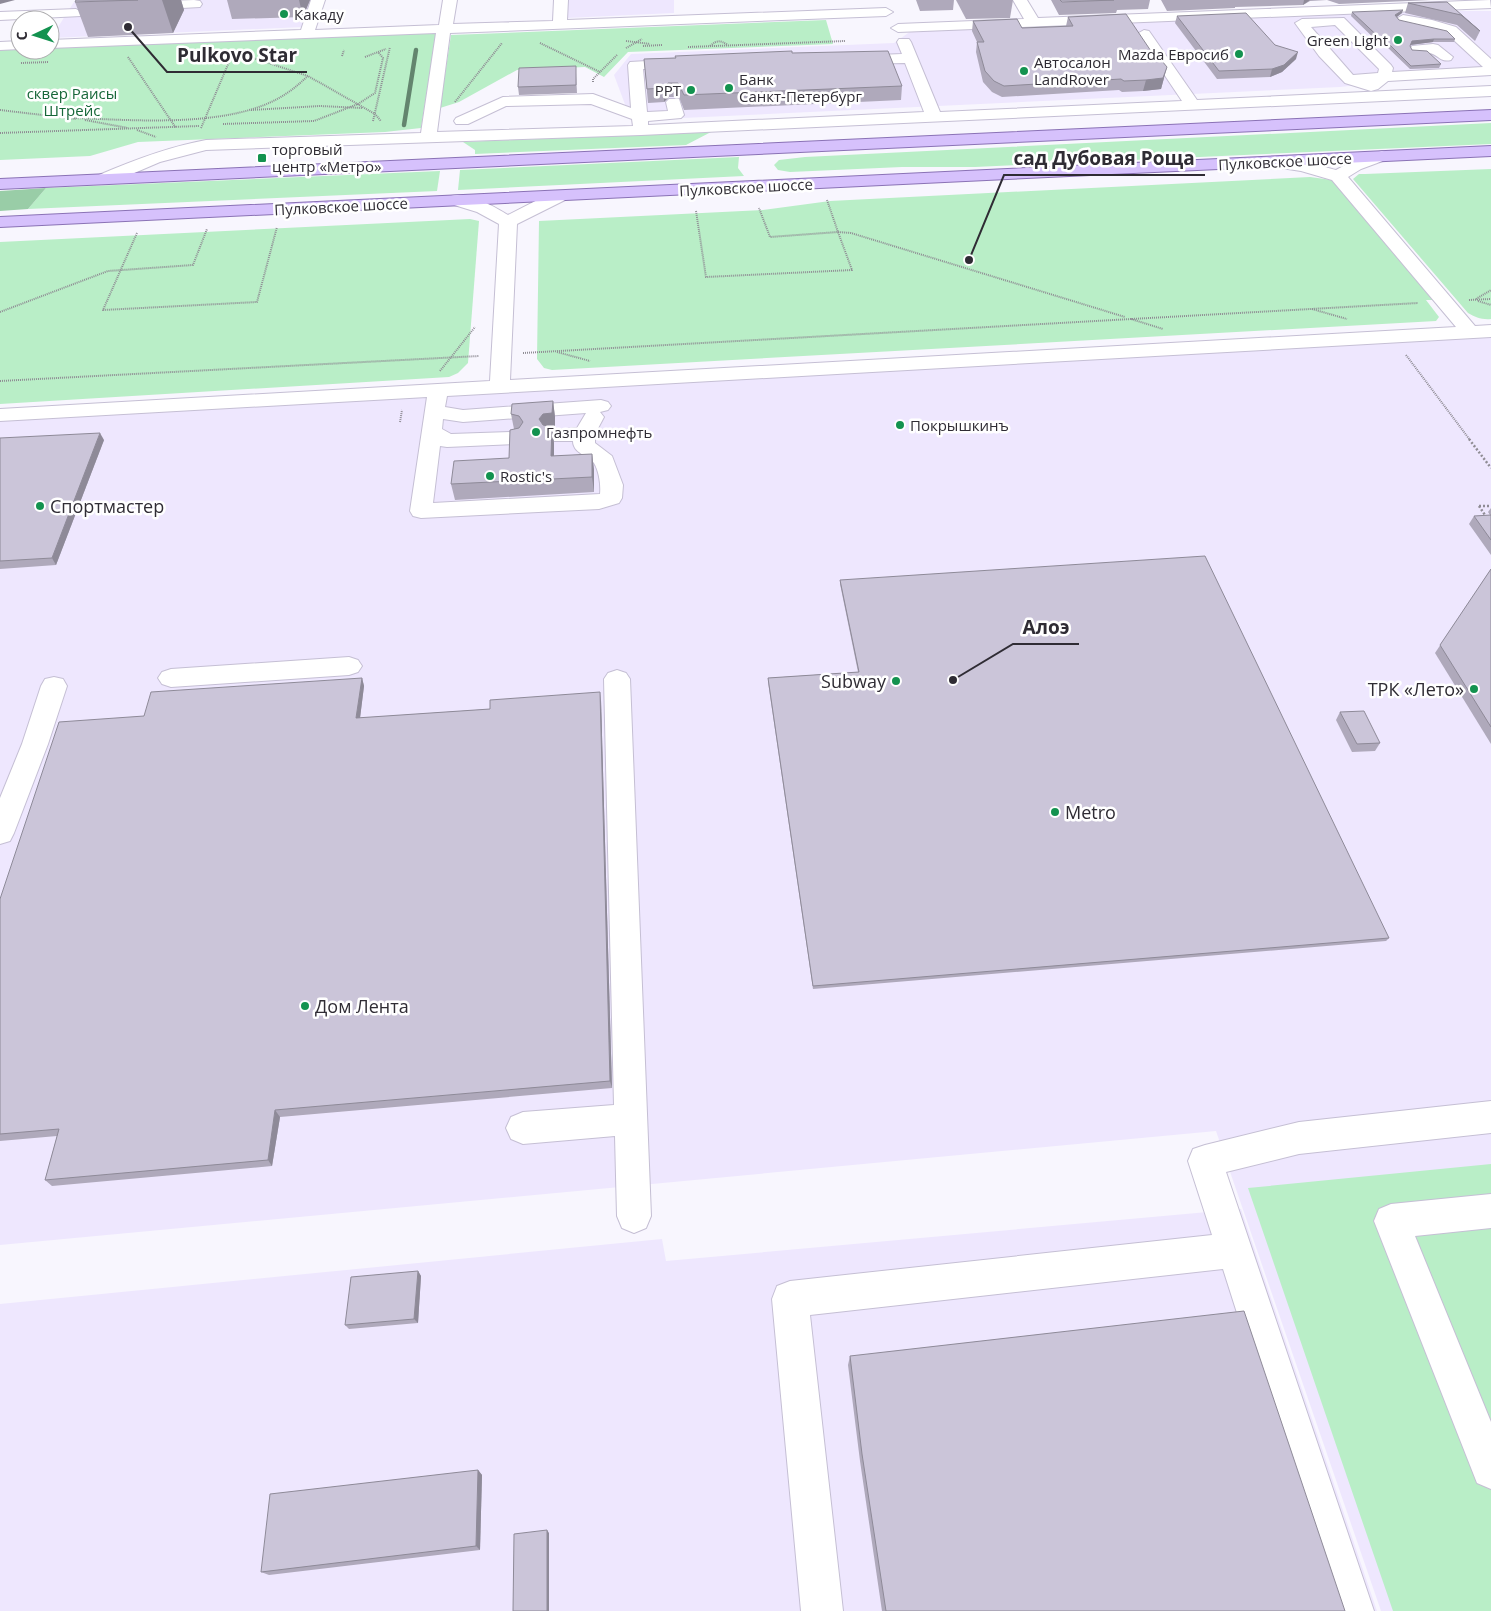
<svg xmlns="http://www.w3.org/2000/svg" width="1491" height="1611" font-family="'Open Sans',sans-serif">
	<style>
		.built { fill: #eee7fe }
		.green { fill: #b9eec7 }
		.forest { fill: #99cda7 }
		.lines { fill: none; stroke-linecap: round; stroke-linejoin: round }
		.stream { stroke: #63856e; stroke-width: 4.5 }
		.minor-casing { stroke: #c5bfd4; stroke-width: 2 }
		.major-casing { stroke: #8a72b5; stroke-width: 2 }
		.path-far1 { stroke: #8f8c94; stroke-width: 2; stroke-dasharray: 1 1; stroke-linecap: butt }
		.path { stroke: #8f8c94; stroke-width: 2.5; stroke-dasharray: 2 2; stroke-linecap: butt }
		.minor { fill: #fff; fill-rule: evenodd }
		.major { fill: #d6c1fc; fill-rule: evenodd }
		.wall { fill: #afa9bb }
		.shaded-wall { fill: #8e8a98 }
		.building { fill: #cbc5d9; stroke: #8e8a98 }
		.poi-dot { fill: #13924f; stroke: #fff; stroke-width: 2 }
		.labels { text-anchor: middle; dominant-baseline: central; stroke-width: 5; stroke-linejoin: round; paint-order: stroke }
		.far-poi-label { font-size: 15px; fill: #2f2c34; stroke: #fff; text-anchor: start }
		.far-park-label { font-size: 15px; fill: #176739; stroke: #fff }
		.far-street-label { font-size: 15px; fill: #2f2c34; stroke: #fff }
		.poi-label { font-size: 18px; fill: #2f2c34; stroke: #fff; text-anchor: start }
		.leader { fill: none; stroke: #2f2c34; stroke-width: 2 }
		.callout-dot { fill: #2f2c34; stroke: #fff; stroke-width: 2 }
		.callout-label { font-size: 19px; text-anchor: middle; font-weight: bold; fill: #2f2c34; stroke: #fff; stroke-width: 5; stroke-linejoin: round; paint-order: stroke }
	</style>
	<rect width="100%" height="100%" fill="#f8f6fe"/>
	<!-- built -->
	<g class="built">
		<polygon points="147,0 311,0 303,27 51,38 74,2"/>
		<polygon points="565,0 674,0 674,13 566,18"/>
		<polygon points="1446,11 1491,11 1491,76 1392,81 1340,87 661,119 626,107 614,75 631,54 894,43 911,31"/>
		<polygon points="1491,337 1491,1611 1381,1611 1216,1131 0,1245 0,421"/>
		<polygon points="1241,1209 1377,1611 0,1611 0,1304 662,1239 666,1261"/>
	</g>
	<!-- green -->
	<g class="green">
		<polygon points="826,20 833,44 628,52 604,77 585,67 517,70 459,102 440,108 451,35"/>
		<polygon points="426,31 436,34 421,128 385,132 138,142 90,156 0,160 0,50 50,50 50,48"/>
		<polygon points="1491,123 1491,144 975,167 902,167 790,172 778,170 774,165 779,160 805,157"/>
		<polygon points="711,132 686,145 475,154 475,150 463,142"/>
		<polygon points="739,157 738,168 744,176 458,190 460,170"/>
		<path d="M1491 169V319C1482 320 1475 317 1468 313L1353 179 1359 174H1365Z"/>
		<polygon points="440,171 437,191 28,209 46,188"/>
		<polygon points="1310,177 1332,180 1433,300 1426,300 1439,317 1436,321 552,370 544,368 537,359 539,221 763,210 830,201"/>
		<polygon points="470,219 479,221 468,363 458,373 449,377 0,404 0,242"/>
		<polygon points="1491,1164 1491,1611 1393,1611 1248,1188"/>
	</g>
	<!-- forest -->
	<polygon class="forest" points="46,188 28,209 0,211 0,191"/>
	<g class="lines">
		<!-- stream -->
		<polyline class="stream" points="404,125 416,50"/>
		<defs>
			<g id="minor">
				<polygon points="194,0 200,1 202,4 200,7 146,10 139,6 146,2"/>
				<path d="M311 0H325L315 30 439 25 443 0H457L453 24 553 21 554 0H568L567 20 886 8 893 12 886 16 450 33 437 132 633 126 632 119 591 104 506 106 468 124H456L454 121 456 118 503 97 593 94 631 108 628 65 630 62 681 59 686 60 688 63 686 66 643 69 647 112 668 111 666 102 669 99H679L684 115 681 118 648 121V125L924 112 905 63 854 64 849 63 847 60 849 57 854 56 902 54 897 42 899 39H909L911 42 940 112 1182 101 1137 34 1144 30 1149 31 1197 100 1491 86V96L641 135 206 150 160 162 111 183H99L97 179 99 175C134 160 168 147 206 140L421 133 436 33 50 48V40L301 30Z"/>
				<polygon points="1013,0 1027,0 1038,18 1490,0 1491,8 898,32 891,28 898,24 1024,19"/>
				<polygon points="76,9 83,13 81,16 0,20 0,12"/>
				<path d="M1403 15 1432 20 1456 27 1491 59V75L1388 81 1378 89 1371 91 1345 83 1319 56 1295 23 1302 19 1344 18 1391 65 1393 68 1392 72 1483 67 1446 33 1398 22 1396 19ZM1335 25 1379 69 1378 73 1353 75 1311 27Z"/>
				<polygon points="20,41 20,49 0,50 0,42"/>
				<path d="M1433 44 1438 45 1453 57 1451 60C1440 63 1438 54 1429 53 1423 52 1418 53 1412 52L1410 49 1412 46Z"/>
				<path d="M1382 151 1388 153 1390 156 1388 159 1361 169 1348 177 1475 326 1491 325V337L447 396 445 407 463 410 601 400 608 402 611 406 608 410 600 412 604 417 595 434V443L612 456 623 485 622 498 619 503 599 509 421 518 413 516 410 511 427 397 0 421V409L490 381 499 224 477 212 451 204 449 200 451 196C469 192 493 206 508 215L555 191H567L569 195 567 199 517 224 510 380 1456 327 1332 180 1301 171 1262 165 1260 162 1262 159C1283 153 1315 165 1336 170L1349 163ZM586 413 577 428 547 431 543 435 547 439 554 441H573C573 453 587 455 594 463 599 471 601 485 600 494L433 503 440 446 447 447 513 444 520 443 524 438 520 433 513 432 451 434 442 429 443 419 463 422Z"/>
				<polygon points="349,657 358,660 362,666 358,672 349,675 171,687 162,684 158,678 162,672 171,669"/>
				<polygon points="617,670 626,673 630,679 651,1216 646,1228 634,1233 622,1228 617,1216 615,1136 523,1144 511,1139 506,1128 511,1117 523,1112 614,1105 604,679 608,673"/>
				<polygon points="54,677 63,679 67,686 48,744 14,833 10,841 0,844 0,798 22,744 41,686 45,679"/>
				<polygon points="1491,1101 1491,1133 1299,1154 1226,1172 1374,1611 1332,1611 1223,1269 810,1315 843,1611 801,1611 772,1299 777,1286 790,1281 1212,1235 1188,1161 1193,1149 1205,1145 1299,1122"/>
				<polygon points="1491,1194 1491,1228 1415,1236 1491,1422 1491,1489 1477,1483 1374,1221 1379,1209 1391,1204"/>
			</g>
			<g id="major">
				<polygon points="1491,110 1491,120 0,189 0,179"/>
				<polygon points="1491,146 1491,156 0,227 0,217"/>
			</g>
		</defs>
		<!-- minor casing -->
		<use href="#minor" class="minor-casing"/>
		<!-- major casing -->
		<use href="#major" class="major-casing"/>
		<!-- path-far1 -->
		<g class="path-far1">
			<polyline points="626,41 650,44"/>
			<polyline points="540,43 600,72"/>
			<polyline points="643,46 662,45"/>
			<path d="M710 46C717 40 720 40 728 45"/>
			<polyline points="688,47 845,41"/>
			<polyline points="626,48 642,39"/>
			<polyline points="244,55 308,76 375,114 381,121"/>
			<polyline points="342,56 344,50"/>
			<polyline points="128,57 176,128"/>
			<polyline points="365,57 386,49"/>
			<polyline points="21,63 49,62"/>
			<polyline points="593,82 593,79 617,55"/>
			<polyline points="455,102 502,43"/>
			<polyline points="0,110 76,119"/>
			<polyline points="251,110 320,106 362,108"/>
			<path d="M74 118C135 120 235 129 287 93 295 88 301 82 308 76"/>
			<polyline points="85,120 128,128"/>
			<polyline points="373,121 390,47"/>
			<polyline points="223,124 314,121 358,104 375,93 383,58 378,52"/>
			<polyline points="201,128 232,55"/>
			<polyline points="137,130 156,137"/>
			<polyline points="0,133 199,126"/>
			<polyline points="827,200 838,232 851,233 1125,317"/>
			<polyline points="696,211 706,277 852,270 838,232 770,237 759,208"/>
			<polyline points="137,233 103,310 257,302 277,227"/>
			<polyline points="1476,299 1491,290"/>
			<polyline points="1469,300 1491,299"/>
			<polyline points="1478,301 1491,305"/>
			<polyline points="1312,309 1347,319"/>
			<polyline points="0,312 108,271 193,265 207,229"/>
			<polyline points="1131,319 1163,329"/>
			<polyline points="557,352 590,361"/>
			<polyline points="523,353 1418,303"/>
			<polyline points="1406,355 1470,440"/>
			<polyline points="440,371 475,327"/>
			<polyline points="0,381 479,356"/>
			<polyline points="400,422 402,410"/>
		</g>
		<!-- path -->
		<g class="path">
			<polyline points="1469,439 1491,468"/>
			<polyline points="1479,506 1487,518 1491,518"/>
			<polyline points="1479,506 1491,506"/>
		</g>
		<!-- minor -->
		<use href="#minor" class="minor"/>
		<!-- major -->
		<use href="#major" class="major"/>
	</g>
	<!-- wall -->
	<g class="wall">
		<polygon points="76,0 181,0 184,10 173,33 88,37 75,2"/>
		<polygon points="227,0 310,0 303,17 232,19"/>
		<polygon points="916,0 954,0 953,10 920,11"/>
		<polygon points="956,0 1013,0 1010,18 966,19"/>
		<polygon points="1051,0 1150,0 1148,9 1117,10 1116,13 1059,15"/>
		<polygon points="1161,0 1431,0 1339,4 1327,0 1310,1 1303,5 1235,7 1235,8 1167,11"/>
		<polygon points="1447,2 1480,31 1475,41 1457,25 1405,13 1408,3"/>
		<polygon points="1352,12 1402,13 1397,17 1399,20 1455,39 1454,42 1433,42 1410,45 1410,47 1412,50 1441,64 1439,68 1410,69 1386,46 1382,46 1351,16"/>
		<polygon points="1177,16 1275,45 1296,59 1282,72 1270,77 1217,79 1175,23"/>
		<polygon points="1068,17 1164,78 1161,89 1143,91 1122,92 1119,90 1002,97 992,92 983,82 976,52 977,42 972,31 973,21 1022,28 1066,26"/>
		<polygon points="792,53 902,86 901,100 684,110 679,97 669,97 664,102 648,103 644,59"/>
		<polygon points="576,73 577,93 519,95 518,87"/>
		<polygon points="553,401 555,417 555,428 552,429 554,443 554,456 592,454 594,470 594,492 455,500 451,484 509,458 514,429 511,414"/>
		<polygon points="0,438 104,440 56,565 0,569"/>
		<polygon points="1491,508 1491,555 1469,524 1474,516 1490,515 1488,512"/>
		<polygon points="1491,569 1491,744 1435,653"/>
		<polygon points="840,580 1389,938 1386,941 813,989 768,682 768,678 858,672 840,584"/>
		<polygon points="362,678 364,686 360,718 490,709 601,700 612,1088 280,1117 272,1166 52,1186 45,1180 57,1136 0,1141 0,899 144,716"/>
		<polygon points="1340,712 1380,743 1375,751 1352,752 1336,720"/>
		<polygon points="418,1271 421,1276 418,1323 349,1329 345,1325"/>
		<polygon points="850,1356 1345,1611 882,1611 860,1461 848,1365"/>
		<polygon points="478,1470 482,1475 480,1550 269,1575 261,1572"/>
	</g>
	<!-- shaded-wall -->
	<g class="shaded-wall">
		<polygon points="0,0 15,0 0,4"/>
		<polygon points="162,0 181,0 184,10 173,33"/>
		<polygon points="299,0 310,0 303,17"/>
		<polygon points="1304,0 1310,0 1303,5"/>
		<polygon points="1403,10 1402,13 1394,19 1395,15"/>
		<polygon points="1434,39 1433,42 1410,45 1412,41"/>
		<polygon points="1298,52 1296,59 1282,72 1270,77 1272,69"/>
		<polygon points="1167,67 1161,89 1143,91 1146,80"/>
		<polygon points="668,83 669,97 664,102 664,88"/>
		<polygon points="553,401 555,417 555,428 552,429 554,443 554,472 546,430 539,419"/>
		<polygon points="100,433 104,440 56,565 52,558"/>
		<polygon points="592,454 594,470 594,492 592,477"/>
		<polygon points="362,678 364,686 359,726 356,718"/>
		<polygon points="600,692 601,700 612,1088 610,1081"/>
		<polygon points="275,1110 280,1117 272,1166 268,1160"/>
		<polygon points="418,1271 421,1276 418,1323 414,1319"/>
		<polygon points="478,1470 482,1475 480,1550 476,1546"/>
		<polygon points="547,1530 549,1533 549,1611 547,1611"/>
	</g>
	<!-- building -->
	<g class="building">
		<polygon points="76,0 138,0 75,2"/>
		<polygon points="1060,0 1114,0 1062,2"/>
		<polygon points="1447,2 1480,31 1461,15 1408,3"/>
		<polygon points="1403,10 1395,15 1399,20 1447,31 1455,39 1434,39 1412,41 1410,46 1412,50 1427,51 1441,64 1411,66 1387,42 1384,42 1352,12"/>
		<polygon points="1246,13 1275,45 1298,52 1284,65 1272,69 1219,71 1177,16"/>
		<polygon points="1126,14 1157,60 1162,61 1167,67 1163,78 1146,80 1124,81 1121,79 1004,86 994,81 985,71 977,42 984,42 973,21 1017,19 1022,28 1073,26 1068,17"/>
		<polygon points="792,51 792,53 888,51 902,86 684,95 678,83 668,83 664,88 647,89 644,59 676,58 675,56"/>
		<polygon points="576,66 576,85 518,87 519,68"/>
		<polygon points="553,401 552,413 543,414 539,419 543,425 552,427 551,456 592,454 592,477 451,484 454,461 509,458 510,430 519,428 523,422 519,416 511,414 512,404"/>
		<polygon points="100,433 52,558 0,561 0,438"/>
		<polygon points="1491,515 1491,540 1474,516"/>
		<polygon points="1205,556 1389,938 813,986 768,678 859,672 840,580"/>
		<polygon points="1491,569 1491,727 1440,645"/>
		<polygon points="362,678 356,718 490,709 490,700 600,692 610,1081 275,1110 268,1160 45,1180 59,1129 0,1134 0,899 59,722 144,716 151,692"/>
		<polygon points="1364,711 1380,743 1357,744 1340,712"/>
		<polygon points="418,1271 414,1319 345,1325 351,1277"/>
		<polygon points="1244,1311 1345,1611 886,1611 862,1454 850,1356"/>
		<polygon points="478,1470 476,1546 261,1572 270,1494"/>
		<polygon points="547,1530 547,1611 513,1611 514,1534"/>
	</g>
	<!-- markers -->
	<g class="poi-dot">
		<circle cx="284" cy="14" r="5"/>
		<circle cx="1398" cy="40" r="5"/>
		<circle cx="1239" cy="54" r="5"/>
		<circle cx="1024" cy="71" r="5"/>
		<circle cx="729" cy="88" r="5"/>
		<circle cx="691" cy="90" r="5"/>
		<rect x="257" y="153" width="10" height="10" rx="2.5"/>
		<circle cx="900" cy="425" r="5"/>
		<circle cx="536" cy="432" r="5"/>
		<circle cx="490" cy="476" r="5"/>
		<circle cx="40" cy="506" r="5"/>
		<circle cx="896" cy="681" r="5"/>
		<circle cx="1474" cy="689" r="5"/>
		<circle cx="1055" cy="812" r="5"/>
		<circle cx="305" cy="1006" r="5"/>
	</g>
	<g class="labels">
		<!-- far-poi labels -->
		<g class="far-poi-label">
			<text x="294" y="14">Какаду</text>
			<text x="1388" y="40" text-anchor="end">Green Light</text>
			<text x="1229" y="54" text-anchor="end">Mazda Евросиб</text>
			<text x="1034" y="62">Автосалон<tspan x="1034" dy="17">LandRover</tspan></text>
			<text x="739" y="79">Банк<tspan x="739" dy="17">Санкт-Петербург</tspan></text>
			<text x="681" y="90" text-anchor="end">РРТ</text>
			<text x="272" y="149">торговый<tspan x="272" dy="17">центр «Метро»</tspan></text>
			<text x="910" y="425">Покрышкинъ</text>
			<text x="546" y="432">Газпромнефть</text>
			<text x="500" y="476">Rostic's</text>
		</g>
		<!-- far-park labels -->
		<g class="far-park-label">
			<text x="72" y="93">сквер Раисы<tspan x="72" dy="17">Штрейс</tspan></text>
		</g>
		<!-- far-street labels -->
		<g class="far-street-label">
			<text transform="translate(1285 161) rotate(-3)">Пулковское шоссе</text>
			<text transform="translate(746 187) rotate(-3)">Пулковское шоссе</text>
			<text transform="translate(341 206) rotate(-3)">Пулковское шоссе</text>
		</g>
		<!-- poi labels -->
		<g class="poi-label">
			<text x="50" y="506">Спортмастер</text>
			<text x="886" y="681" text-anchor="end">Subway</text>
			<text x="1464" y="689" text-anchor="end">ТРК «Лето»</text>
			<text x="1065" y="812">Metro</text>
			<text x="315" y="1006">Дом Лента</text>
		</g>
	</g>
	<!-- callouts -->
	<path class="leader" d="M128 27L167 72H307M969 260L1004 175H1205M953 680L1013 644H1079"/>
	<g class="callout-dot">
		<circle cx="128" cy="27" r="5"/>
		<circle cx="969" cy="260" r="5"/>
		<circle cx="953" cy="680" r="5"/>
	</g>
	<g class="callout-label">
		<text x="237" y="62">Pulkovo Star</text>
		<text x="1104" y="165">сад Дубовая Роща</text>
		<text x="1046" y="634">Алоэ</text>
	</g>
	<!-- north arrow -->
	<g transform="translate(35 35) rotate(266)"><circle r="24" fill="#ffffff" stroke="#acabae"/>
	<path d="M0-4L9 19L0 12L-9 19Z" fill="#13924f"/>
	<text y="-8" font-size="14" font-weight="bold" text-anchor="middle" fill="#2f2c34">С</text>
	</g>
</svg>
